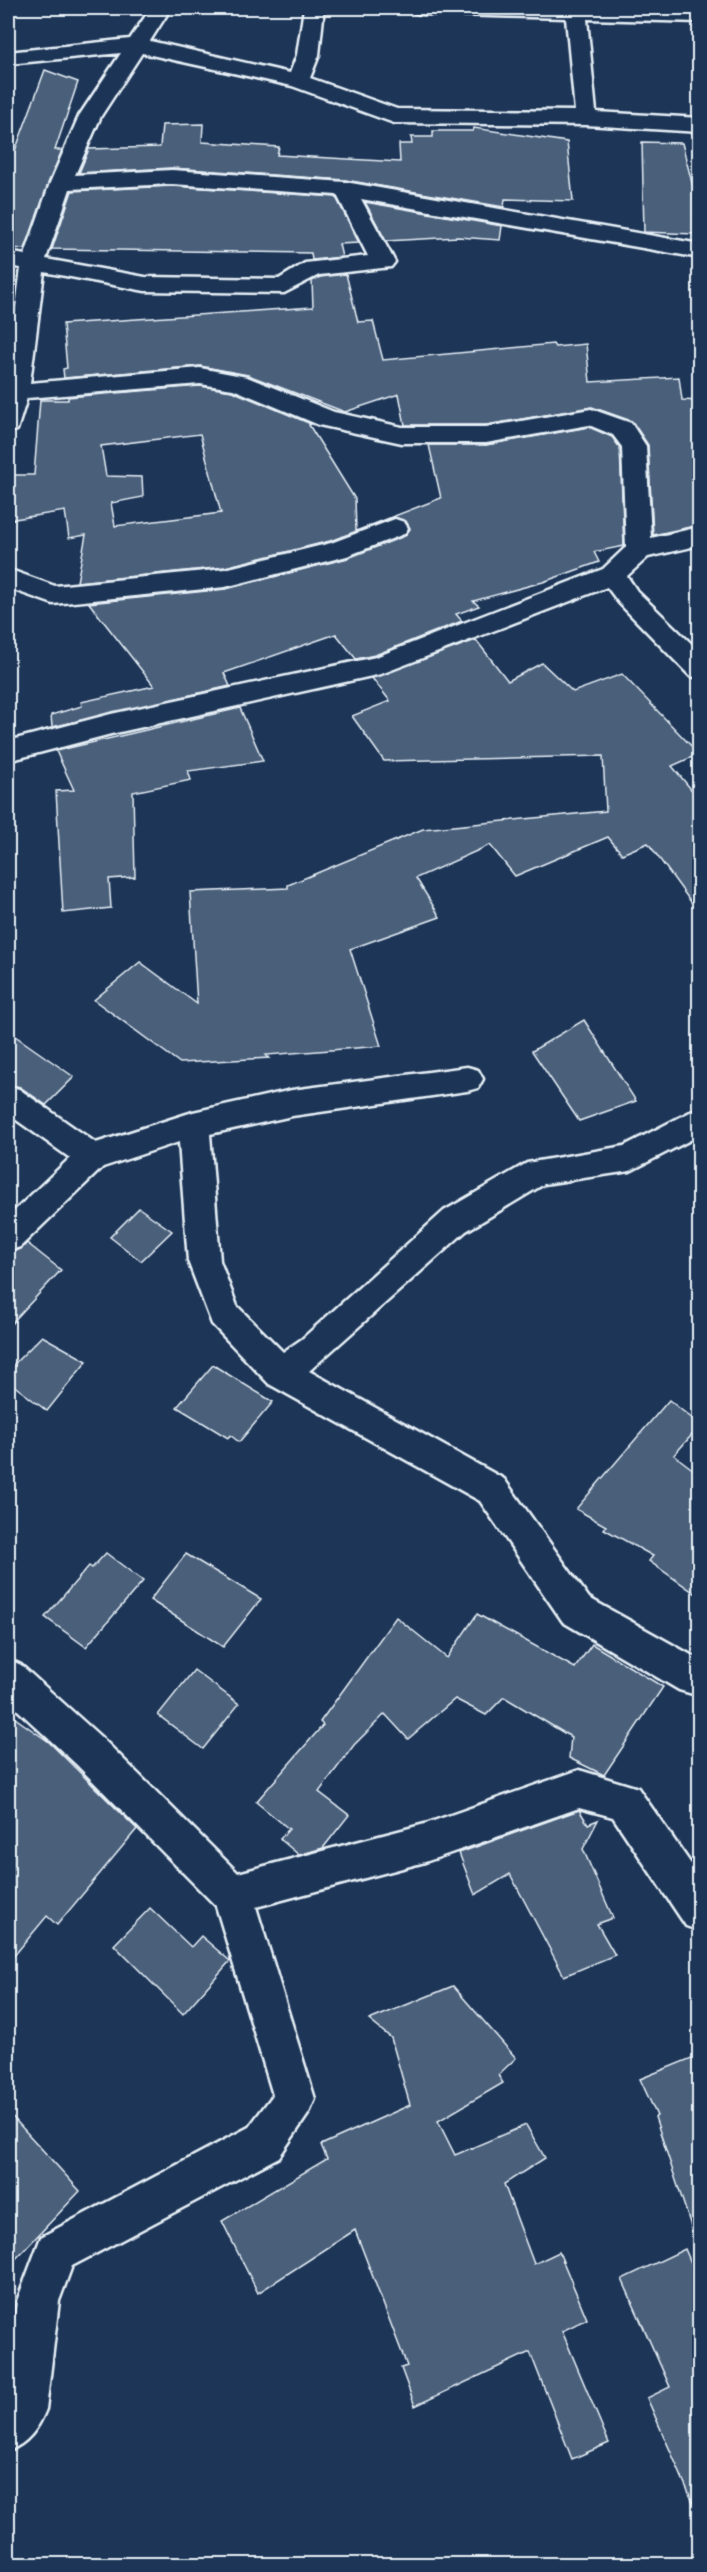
<svg xmlns="http://www.w3.org/2000/svg" width="707" height="2572" font-family="Itim,sans-serif">
	<style>
		.building { fill: #495e7a; stroke: #e8f1f8; stroke-width: 1.5; fill-rule: evenodd }
		.lines { fill: none; stroke-linecap: round; stroke-linejoin: round }
		.minor-casing { stroke: #e8f1f8; stroke-width: 5 }
		.minor { fill: #1d3557; fill-rule: evenodd }
	</style>
	<rect width="100%" height="100%" fill="#1d3557"/>
	<filter id="ink" filterUnits="userSpaceOnUse"><feTurbulence type="fractalNoise" baseFrequency=".0167" numOctaves="2"/><feDisplacementMap in="SourceGraphic" scale="12" xChannelSelector="R" yChannelSelector="G"/><feConvolveMatrix kernelMatrix="1 2 1 2 8 2 1 2 1" color-interpolation-filters="sRGB"/></filter>
	<g filter="url(#ink)">
		<!-- building -->
		<g class="building">
			<polygon points="45,70 78,82 55,150 62,150 25,249 8,248 8,170"/>
			<polygon points="203,124 202,142 279,147 277,155 400,162 399,144 412,144 411,137 433,137 433,131 473,131 474,128 567,142 573,201 505,199 504,207 345,180 172,168 79,173 89,149 160,147 162,125"/>
			<polygon points="642,142 682,143 694,191 695,234 644,232"/>
			<polygon points="172,186 336,197 359,243 339,244 342,257 312,260 311,253 52,249 72,191"/>
			<polygon points="365,202 502,226 500,240 458,237 386,241"/>
			<polygon points="346,274 358,322 373,321 383,360 553,344 555,347 586,344 590,382 679,377 682,400 699,401 699,525 653,535 648,445 632,421 592,407 486,425 405,425 399,394 345,412 248,375 200,366 64,378 63,369 67,368 63,324 313,307 312,281 320,277"/>
			<path d="M200 386 232 391 311 424 309 425 355 499 356 531 441 498 429 445H486L589 427 612 437 620 448 624 546 594 552 599 562 543 582 473 601 479 606 456 614 462 621 375 655 356 659 336 634 224 673 230 686 52 727 51 715 82 706 81 702 154 686 89 603 226 589 348 558 405 536 410 529 406 521 394 517 330 541 225 567 77 582 86 535 69 538 65 511 8 520 12 475H34L40 400H68V397ZM200 434 221 513 115 526 111 503 143 497 142 477 106 476 101 446Z"/>
			<polygon points="476,640 508,681 542,663 573,692 622,674 699,754 672,766 699,799 699,913 648,843 622,854 608,837 515,876 490,845 416,878 440,917 350,949 381,1046 266,1055 269,1058 180,1063 94,1000 140,962 197,1004 190,892 288,888 288,885 423,829 606,811 603,756 384,761 352,716 390,701 372,678"/>
			<polygon points="240,708 263,761 188,771 191,780 133,792 135,877 109,879 111,908 63,913 56,791 74,790 56,751"/>
			<polygon points="584,1020 636,1101 579,1121 532,1051"/>
			<polygon points="8,1031 74,1077 46,1105 20,1087 8,1084"/>
			<polygon points="139,1208 172,1231 141,1261 110,1237"/>
			<polygon points="27,1243 61,1270 8,1327 8,1253 21,1249"/>
			<polygon points="42,1336 87,1361 47,1411 8,1381 8,1370"/>
			<polygon points="213,1365 273,1402 239,1442 230,1435 228,1438 177,1407"/>
			<polygon points="669,1400 699,1424 699,1427 674,1455 699,1474 699,1596 649,1561 653,1556 604,1529 606,1526 576,1509"/>
			<polygon points="106,1553 143,1581 86,1647 45,1617 89,1566 92,1568"/>
			<polygon points="186,1554 261,1599 223,1647 150,1600"/>
			<polygon points="477,1614 575,1668 592,1644 663,1687 604,1775 569,1758 571,1737 504,1697 486,1715 455,1699 408,1739 385,1714 354,1745 319,1792 349,1815 323,1848 299,1855 280,1839 289,1829 256,1802 323,1725 320,1722 396,1617 447,1658"/>
			<polygon points="194,1670 239,1704 203,1749 158,1715"/>
			<polygon points="8,1713 49,1742 137,1829 57,1925 47,1916 8,1963"/>
			<polygon points="579,1810 588,1824 598,1820 583,1849 613,1918 597,1924 615,1955 564,1976 510,1874 475,1895 459,1853"/>
			<polygon points="150,1908 191,1947 201,1936 230,1961 183,2014 114,1945"/>
			<polygon points="453,1986 516,2058 498,2075 503,2083 438,2121 455,2155 526,2125 545,2158 504,2184 534,2264 559,2252 587,2319 562,2331 609,2443 572,2459 530,2352 415,2406 401,2368 407,2366 355,2230 258,2293 222,2221 327,2159 321,2145 410,2105 391,2038 369,2020"/>
			<polygon points="699,2055 699,2227 692,2229 655,2117 657,2116 640,2079"/>
			<polygon points="8,2112 80,2191 8,2267"/>
			<polygon points="685,2249 699,2281 699,2516 647,2398 670,2387 622,2279"/>
		</g>
		<g class="lines">
			<defs>
				<g id="minor">
					<path d="M151 8H171L150 41 290 73 297 55 304 8H324L319 55 310 78 397 109 575 111 566 18 421 14 414 12 411 8 700 10V22L587 19 596 112 700 118V132L586 125 394 123 292 86 142 53 101 116 75 175 172 170 345 182 700 244V258L361 199 395 262 391 267 319 275 284 293 145 291 44 272 30 383 200 368 247 377 334 412 402 427H486L591 409 631 423 646 446 651 538 700 527V545L648 557 627 576 637 591 700 652V678L690 676 619 603 607 587 381 674 111 734 8 761V741L111 714 376 657 603 569 626 547 622 447 613 435 589 425 486 443H402L319 425 233 389 200 384 27 398 17 430 8 432V370L21 268 8 266V252L25 255 50 183 79 116 121 53 8 64V52L130 39ZM172 184 337 195 368 256 305 263 279 279 145 277 46 259 70 189Z"/>
					<polygon points="395,519 404,522 408,528 404,534 347,556 225,587 53,604 8,588 8,569 55,586 225,569 331,543"/>
					<polygon points="467,1067 478,1070 483,1079 478,1088 467,1091 292,1116 210,1134 220,1261 237,1306 283,1352 302,1339 444,1211 527,1163 624,1146 700,1107 700,1135 630,1171 544,1184 466,1231 309,1371 504,1479 589,1598 700,1660 700,1696 679,1690 563,1622 480,1501 269,1384 212,1324 188,1261 179,1142 103,1167 20,1247 8,1251 8,1217 70,1158 8,1114 8,1086 19,1089 96,1143 193,1112 292,1090"/>
					<path d="M8 1659 21 1665 103 1739 238 1873 425 1824 579 1770 638 1788 700 1877V1931L686 1926 613 1817 579 1808 425 1862 256 1907 315 2099 309 2113 279 2157 72 2266 59 2301 46 2409C38 2429 28 2443 8 2451V2369L17 2301 41 2237 249 2127 273 2095 216 1906 77 1765 8 1701Z"/>
				</g>
			</defs>
			<!-- minor casing -->
			<use href="#minor" class="minor-casing"/>
			<!-- minor -->
			<use href="#minor" class="minor"/>
		</g>
	</g>
	<!-- margin -->
	<rect width="707" height="2572" fill="none" stroke="#1d3557" stroke-width="30"/>
	<rect x="15" y="15" width="677" height="2542" fill="none" stroke="#e8f1f8" stroke-width="2" filter="url(#ink)"/>
</svg>
